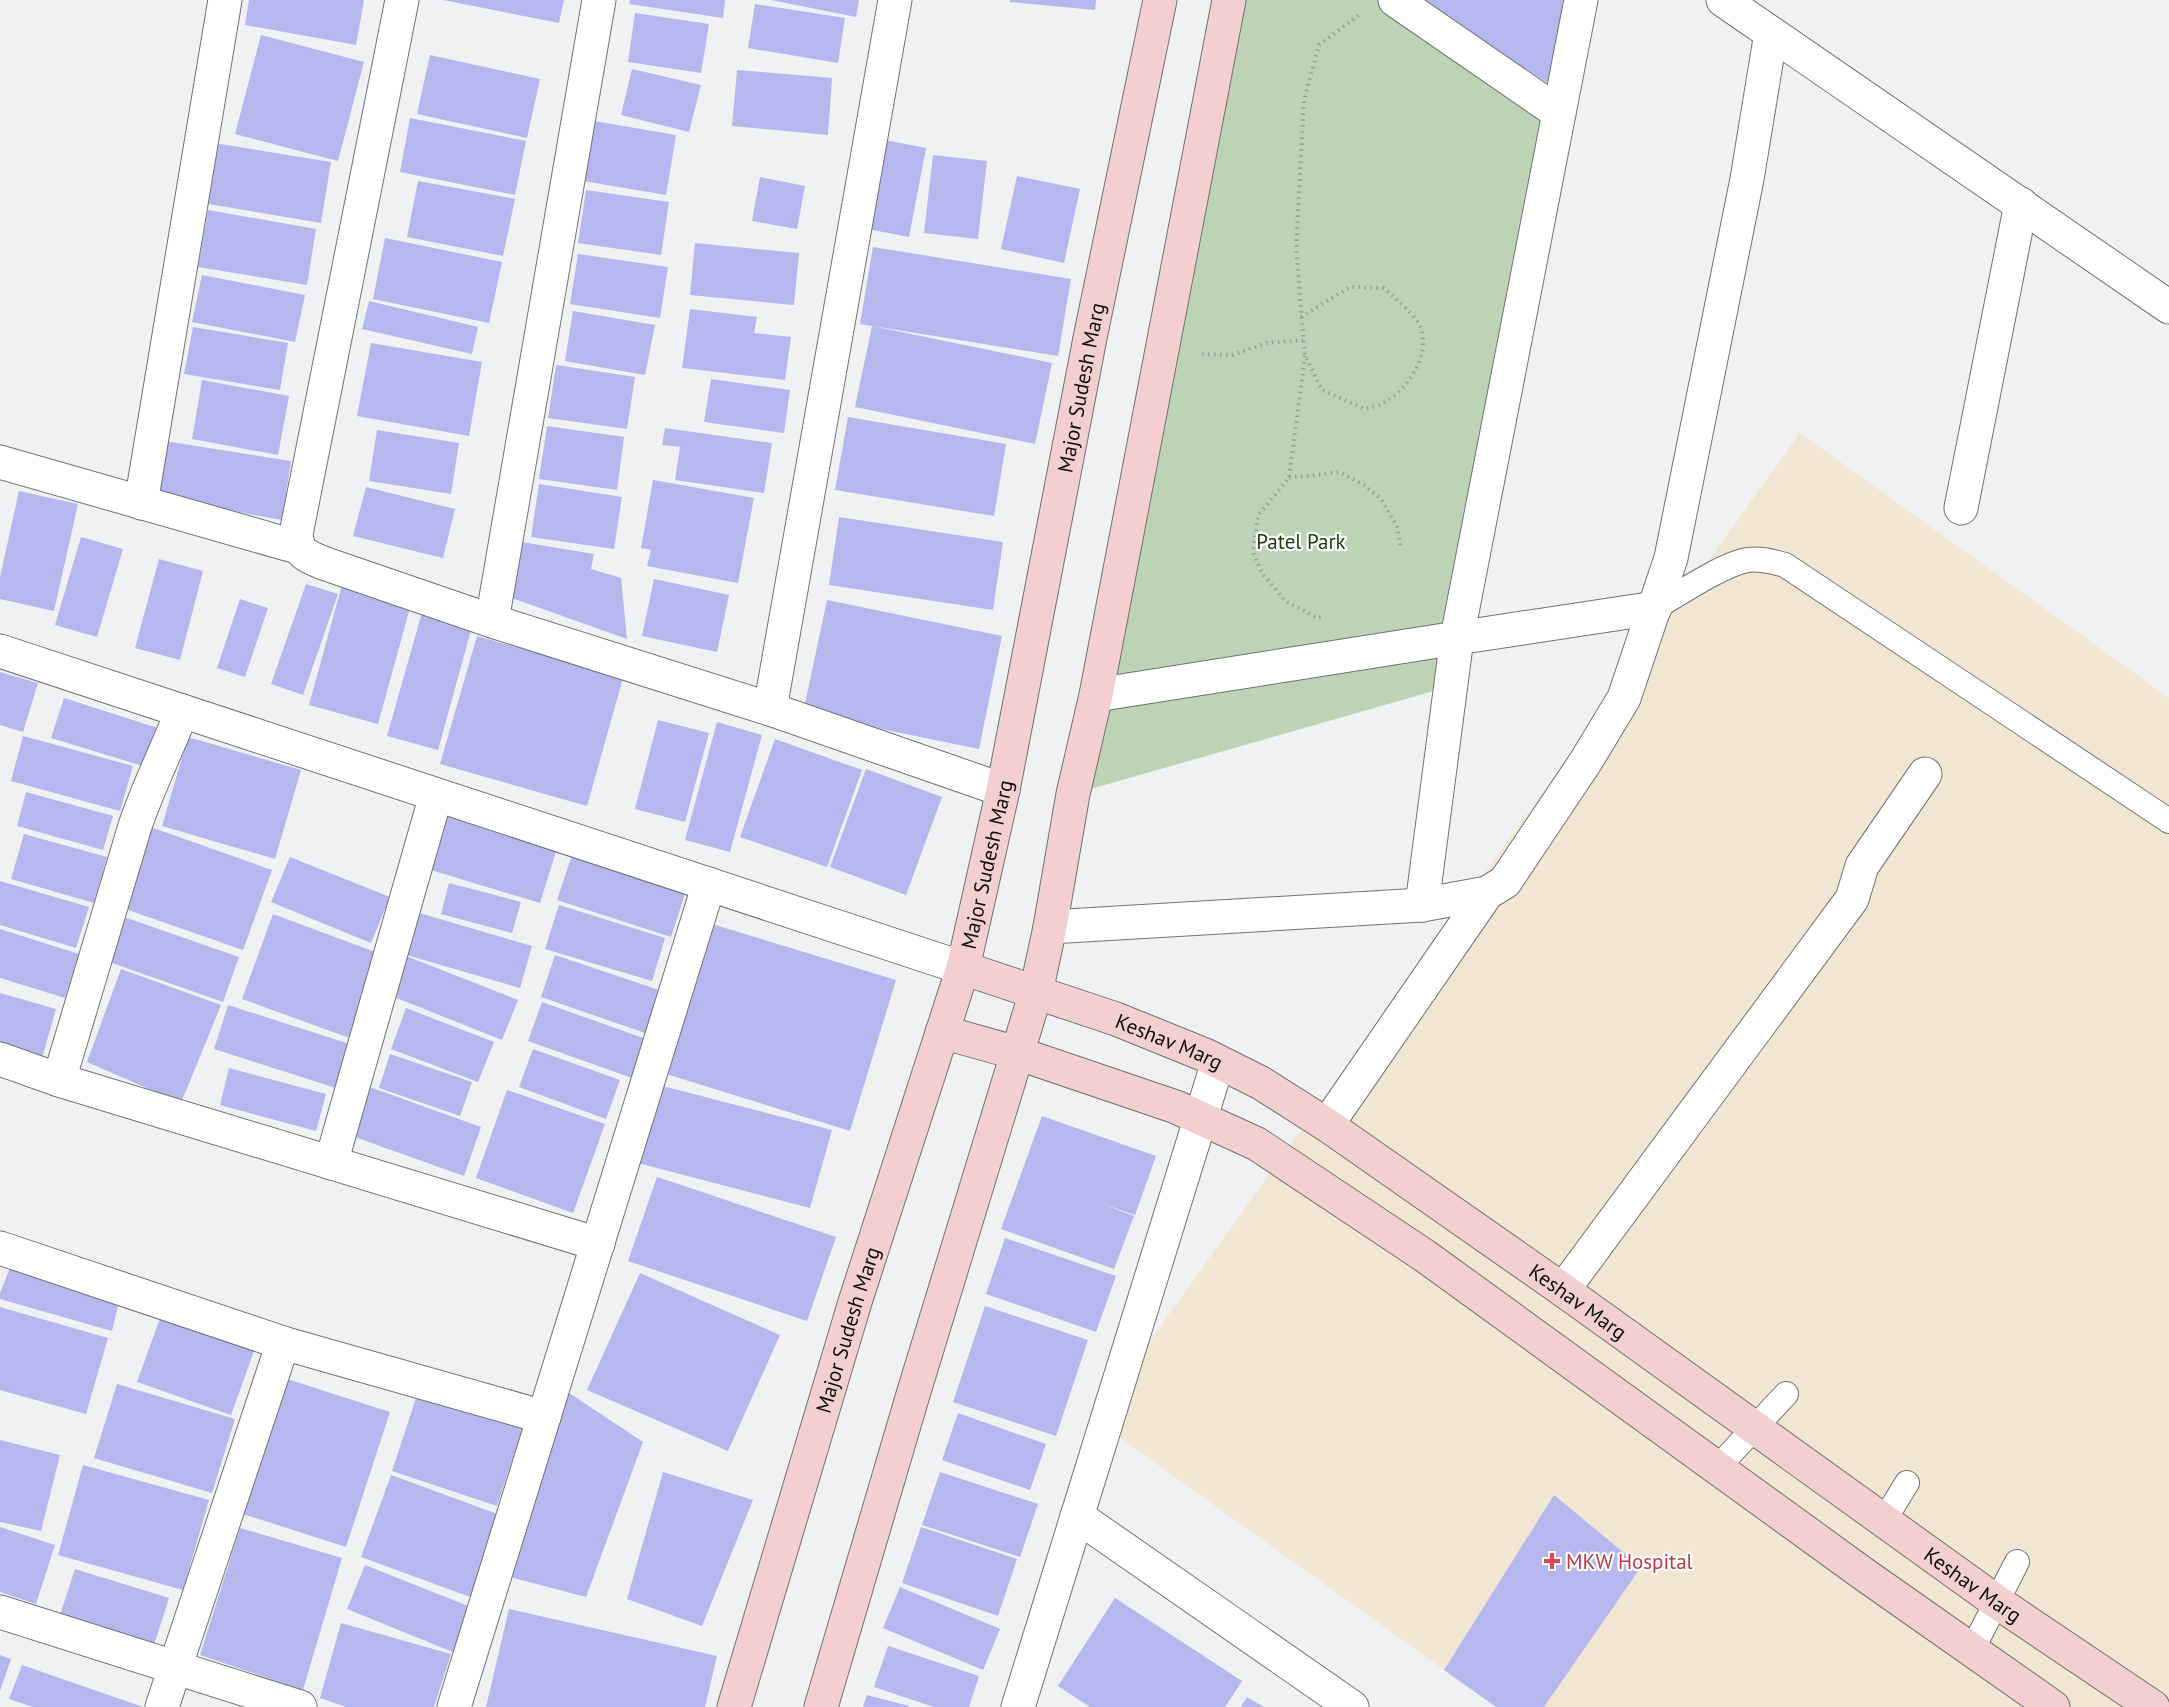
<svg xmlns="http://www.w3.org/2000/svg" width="2169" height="1707" font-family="'PT Sans',sans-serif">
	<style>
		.commercial { fill: #f0e6d1 }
		.green { fill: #bdd3b5 }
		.building { fill: #b5b7ee }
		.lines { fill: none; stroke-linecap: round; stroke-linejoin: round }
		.lane-casing { stroke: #707274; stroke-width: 26 }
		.street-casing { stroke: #707274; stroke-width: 35 }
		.secondary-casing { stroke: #707274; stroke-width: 35 }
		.path { stroke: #9d9e9f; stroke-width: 4; stroke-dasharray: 1.5 4.5; stroke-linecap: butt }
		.lane { stroke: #fff; stroke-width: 24 }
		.street { stroke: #fff; stroke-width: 33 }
		.secondary { stroke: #f3cfd0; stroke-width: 33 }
		.health-dot { fill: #e0444e; stroke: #fff; stroke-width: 2 }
		.labels { text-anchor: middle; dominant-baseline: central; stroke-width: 4.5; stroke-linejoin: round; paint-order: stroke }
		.street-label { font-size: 21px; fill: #0e0e0f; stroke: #fff }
		.park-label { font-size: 21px; fill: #1c3d09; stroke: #fff }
		.health-label { font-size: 21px; fill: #be3a42; stroke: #fff; text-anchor: start }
	</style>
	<rect width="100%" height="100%" fill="#eff1f2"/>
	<!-- commercial -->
	<polygon class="commercial" points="1800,433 2169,698 2169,1707 1496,1707 1094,1419"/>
	<!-- green -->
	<polygon class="green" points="1229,0 1395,0 1559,113 1451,686 1073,794"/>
	<!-- building -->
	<g class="building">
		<polygon points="249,0 364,0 356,45 245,25"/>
		<polygon points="443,0 564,0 559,23"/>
		<polygon points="630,0 725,0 723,18 629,4"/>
		<polygon points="771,0 859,0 856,17"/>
		<polygon points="1010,0 1096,0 1095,10 1010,2"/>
		<polygon points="1416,0 1566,0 1549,84"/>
		<polygon points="755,4 845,18 838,63 748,48"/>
		<polygon points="635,13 709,24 701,73 628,62"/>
		<polygon points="261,35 364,62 338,161 235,134"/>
		<polygon points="430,55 540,79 527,138 417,114"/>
		<polygon points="632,69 701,85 689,132 621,115"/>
		<polygon points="737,70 832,78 828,135 732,126"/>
		<polygon points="410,118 526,141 515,195 400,172"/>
		<polygon points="594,121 676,135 666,195 583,181"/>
		<polygon points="880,139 926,148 909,237 862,228"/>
		<polygon points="214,143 331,162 321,223 203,203"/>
		<polygon points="933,155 987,161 978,239 924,233"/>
		<polygon points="1017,176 1080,189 1064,263 1001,249"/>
		<polygon points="760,177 805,186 797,229 752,221"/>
		<polygon points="418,181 515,199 503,256 407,237"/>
		<polygon points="586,190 669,202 661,255 578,243"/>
		<polygon points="208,210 316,229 307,285 198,267"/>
		<polygon points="385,238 502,262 489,323 373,299"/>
		<polygon points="695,243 799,253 794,305 690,295"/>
		<polygon points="873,247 1071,279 1058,356 860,324"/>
		<polygon points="578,254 668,267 660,318 570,304"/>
		<polygon points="202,275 305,295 295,342 192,322"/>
		<polygon points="369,301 478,327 472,354 362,329"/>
		<polygon points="690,309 757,317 754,333 791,337 785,380 682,368"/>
		<polygon points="573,311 655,325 645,375 565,361"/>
		<polygon points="872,326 1052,363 1035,444 855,407"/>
		<polygon points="193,327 288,343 280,390 184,374"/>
		<polygon points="371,343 482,362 469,436 357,416"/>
		<polygon points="556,365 635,377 627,429 548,418"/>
		<polygon points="711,379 790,390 784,433 704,422"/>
		<polygon points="202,380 289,396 278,455 192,439"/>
		<polygon points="848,417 1006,444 994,516 835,490"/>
		<polygon points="547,426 624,437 617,490 539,479"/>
		<polygon points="665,428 772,443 764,493 675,480 680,447 662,445"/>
		<polygon points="377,430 459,443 451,494 369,481"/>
		<polygon points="165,441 291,461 282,520 156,497"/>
		<polygon points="653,480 754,498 738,583 647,566 651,550 641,548"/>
		<polygon points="539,484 622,497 614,549 531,537"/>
		<polygon points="366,487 455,509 443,558 353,536"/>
		<polygon points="19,491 78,504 54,611 0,599 0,577"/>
		<polygon points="839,517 1003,542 993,610 829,585"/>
		<polygon points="81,537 123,549 97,637 55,625"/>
		<polygon points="522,542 594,554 591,569 621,578 627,639 512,598"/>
		<polygon points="159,559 203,571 180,660 135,648"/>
		<polygon points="654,579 729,595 717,652 642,636"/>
		<polygon points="306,584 338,594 303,695 271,684"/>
		<polygon points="342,585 411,604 378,724 309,705"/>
		<polygon points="240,599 268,608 245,677 217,668"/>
		<polygon points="827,600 1002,636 979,749 803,713"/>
		<polygon points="423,609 473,623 438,750 387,736"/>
		<polygon points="477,636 623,678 587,806 440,764"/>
		<polygon points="0,672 38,683 23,732 0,725"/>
		<polygon points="64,698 158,728 146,767 51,738"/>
		<polygon points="658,720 709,733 685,822 635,809"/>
		<polygon points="717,722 762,735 730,852 685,840"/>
		<polygon points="23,736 133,766 120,811 11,781"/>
		<polygon points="188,737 301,770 275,859 162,826"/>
		<polygon points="775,739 862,770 827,867 740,837"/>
		<polygon points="866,769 942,797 906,895 830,867"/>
		<polygon points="26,792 113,816 103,850 17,826"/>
		<polygon points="439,809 558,845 540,903 421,867"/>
		<polygon points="142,824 272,870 243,950 114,905"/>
		<polygon points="24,834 107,857 94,903 11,879"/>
		<polygon points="572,855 685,894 671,937 557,900"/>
		<polygon points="290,857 390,897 371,943 271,902"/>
		<polygon points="0,881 89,907 76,948 0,925"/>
		<polygon points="449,883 521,902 512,933 441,914"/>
		<polygon points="559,905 665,938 652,981 545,949"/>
		<polygon points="409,910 532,946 520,988 396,952"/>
		<polygon points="273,914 386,956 355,1040 242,999"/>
		<polygon points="124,917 239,957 223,1002 109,962"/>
		<polygon points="712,924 896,980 850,1131 666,1074"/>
		<polygon points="0,929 79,954 65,998 0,978"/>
		<polygon points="555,955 662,991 648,1034 541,997"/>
		<polygon points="406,956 518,1000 502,1040 389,995"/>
		<polygon points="121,969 221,1005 181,1103 87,1062"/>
		<polygon points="0,993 56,1009 42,1058 0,1046"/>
		<polygon points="542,1002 646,1039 632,1078 528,1041"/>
		<polygon points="228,1005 356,1046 342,1090 214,1049"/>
		<polygon points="406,1008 494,1042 478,1082 391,1049"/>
		<polygon points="533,1049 620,1080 606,1119 519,1087"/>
		<polygon points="390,1054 472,1082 460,1116 379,1088"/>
		<polygon points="229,1068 326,1094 316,1131 220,1105"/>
		<polygon points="655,1084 832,1130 810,1208 634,1162"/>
		<polygon points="367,1086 481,1127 464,1176 349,1135"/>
		<polygon points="507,1090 605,1124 573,1213 476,1178"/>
		<polygon points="1042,1116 1156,1156 1135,1215 1100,1203 1134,1216 1114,1269 1001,1229"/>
		<polygon points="657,1177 836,1237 807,1321 628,1261"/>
		<polygon points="1005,1238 1116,1276 1096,1332 986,1294"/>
		<polygon points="13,1260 120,1297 112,1331 0,1299 0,1293"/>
		<polygon points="640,1273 780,1335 728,1451 587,1390"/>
		<polygon points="985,1306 1088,1340 1056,1436 953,1402"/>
		<polygon points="0,1307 108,1338 86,1414 0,1390"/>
		<polygon points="163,1310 257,1343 231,1415 137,1382"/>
		<polygon points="287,1379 390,1412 346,1547 243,1514"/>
		<polygon points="117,1384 235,1419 212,1493 94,1458"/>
		<polygon points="557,1385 643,1442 586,1597 499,1574"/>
		<polygon points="419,1389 526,1418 497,1506 392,1471"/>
		<polygon points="958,1413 1046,1444 1030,1490 942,1460"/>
		<polygon points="0,1440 60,1455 41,1531 0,1522"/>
		<polygon points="83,1465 209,1500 183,1590 58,1555"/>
		<polygon points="663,1472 753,1500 702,1626 627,1599"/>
		<polygon points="940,1472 1038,1504 1020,1557 922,1525"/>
		<polygon points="391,1475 503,1516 473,1598 361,1557"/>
		<polygon points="1554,1495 1641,1567 1544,1707 1496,1707 1444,1670"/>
		<polygon points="0,1527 55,1545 36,1604 0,1592"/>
		<polygon points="921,1527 1017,1559 998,1616 902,1583"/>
		<polygon points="240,1528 342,1558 303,1690 200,1655"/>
		<polygon points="365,1565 478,1610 460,1655 347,1609"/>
		<polygon points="75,1569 169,1598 153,1648 59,1618"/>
		<polygon points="900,1587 1000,1629 983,1670 883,1628"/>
		<polygon points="1115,1598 1242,1681 1225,1707 1090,1707 1058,1686"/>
		<polygon points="509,1609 717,1656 705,1707 486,1707"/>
		<polygon points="341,1623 451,1654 434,1707 346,1707 320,1698"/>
		<polygon points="888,1646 979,1676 969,1707 934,1707 874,1687"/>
		<polygon points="0,1655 11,1659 0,1691"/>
		<polygon points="22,1665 143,1707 33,1707 9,1699"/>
		<polygon points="867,1695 909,1706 908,1707 863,1707"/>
		<polygon points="1247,1697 1264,1707 1241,1707"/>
	</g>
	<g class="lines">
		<defs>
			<g id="lane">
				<path d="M1655 608C1677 595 1725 563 1748 560 1761 558 1773 562 1785 565L2169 821"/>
				<polyline points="1718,1467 1786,1394"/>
				<polyline points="1883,1522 1907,1483"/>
				<polyline points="1972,1650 2017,1562"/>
			</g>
			<g id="street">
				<path d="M402 0 296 534C298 555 308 557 326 564L492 621 770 709 1003 790"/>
				<polyline points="1395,0 1559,113"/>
				<polyline points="1723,0 2169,307"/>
				<polyline points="0,462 297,547"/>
				<polyline points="141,503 225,0"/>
				<polyline points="1961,508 2021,204"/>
				<polyline points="492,621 599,0"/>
				<polyline points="0,651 963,968"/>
				<polyline points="1096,695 1457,638 1581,0"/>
				<polyline points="770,709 895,0"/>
				<polyline points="1422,905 1457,638 1655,608"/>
				<polyline points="1050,927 1422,905 1487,893 1505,882 1586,761 1624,698 1671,558 1747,179 1771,33"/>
				<polyline points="0,1059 59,1080 598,1244"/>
				<path d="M59 1080 135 826C148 787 167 750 182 711"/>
				<polyline points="1327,1125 1487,893"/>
				<polyline points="331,1163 436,795"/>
				<polyline points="0,1248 283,1343 544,1417"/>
				<polyline points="1563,1290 1852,899 1862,866 1925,774"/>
				<polyline points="1077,1516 1352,1707"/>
				<polyline points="0,1612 300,1707"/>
				<polyline points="162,1707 283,1343"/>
				<polyline points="454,1707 709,884"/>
				<polyline points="1018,1707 1218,1062"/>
			</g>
			<g id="secondary">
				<path id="s1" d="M963 968 1116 1019 1205 1055 1261 1083 1327 1125 1563 1290 1997 1602 2153 1707"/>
				<polyline points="942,1032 1017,1053 1176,1107 1257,1144 1425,1256 1865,1575 2053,1707"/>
				<path id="s2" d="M734 1707 855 1302 963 968 1003 790 1090 338 1160 0"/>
				<polyline points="821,1707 912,1398 1036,992 1050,927 1073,794 1096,695 1229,0"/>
			</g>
		</defs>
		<!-- lane casing -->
		<use href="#lane" class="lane-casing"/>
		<!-- street casing -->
		<use href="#street" class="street-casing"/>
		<!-- secondary casing -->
		<use href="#secondary" class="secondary-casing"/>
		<!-- path -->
		<g class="path">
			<path d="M1301 317 1350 287 1384 288C1394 297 1418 317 1421 329 1430 357 1407 390 1383 403 1378 406 1371 407 1365 409L1322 390 1305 356 1296 248 1304 100 1319 45 1359 15"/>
			<polyline points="1202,354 1232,355 1266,343 1303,340"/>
			<polyline points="1305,356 1289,478 1258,515 1253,552 1262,573 1285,601 1318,618 1321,617"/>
			<polyline points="1289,478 1339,472 1364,485 1381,499 1397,526 1401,548"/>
		</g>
		<!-- lane -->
		<use href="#lane" class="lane"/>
		<!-- street -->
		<use href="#street" class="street"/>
		<!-- secondary -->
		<use href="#secondary" class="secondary"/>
	</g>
	<!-- markers -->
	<path class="health-dot" d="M1549 1552h6v6h6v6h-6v6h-6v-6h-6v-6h6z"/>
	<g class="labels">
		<!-- street labels -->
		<g class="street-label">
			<text stroke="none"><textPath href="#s2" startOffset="1366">Major Sudesh Marg</textPath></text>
			<text stroke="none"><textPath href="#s2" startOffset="880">Major Sudesh Marg</textPath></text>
			<text stroke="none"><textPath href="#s1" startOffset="219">Keshav Marg</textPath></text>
			<text stroke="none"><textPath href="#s1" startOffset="705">Keshav Marg</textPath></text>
			<text stroke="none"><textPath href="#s2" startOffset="394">Major Sudesh Marg</textPath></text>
			<text stroke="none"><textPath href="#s1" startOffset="1191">Keshav Marg</textPath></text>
		</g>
		<!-- park labels -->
		<g class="park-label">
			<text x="1301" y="541">Patel Park</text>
		</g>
		<!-- health labels -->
		<g class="health-label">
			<text x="1566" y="1561">MKW Hospital</text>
		</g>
	</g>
</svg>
